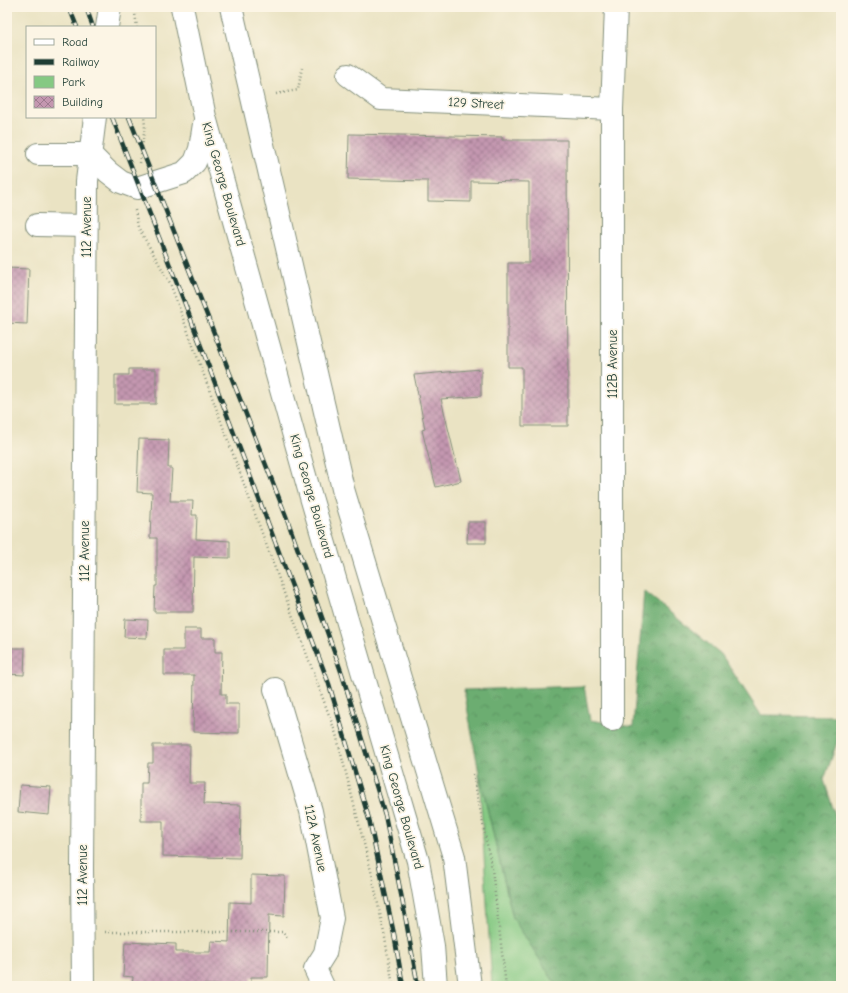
<svg xmlns="http://www.w3.org/2000/svg" width="848" height="993" font-family="'Comic Neue',sans-serif">
	<style>
		.green { fill: #85c983; stroke: #52835c }
		.forest { fill: url(#forest-crowns); stroke: #467552 }
		.building { fill: url(#building-cross-hatch) }
		.lines { fill: none; stroke-linecap: round; stroke-linejoin: round }
		.minor-casing { stroke: #84907c; stroke-width: 24 }
		.major-casing { stroke: #84907c; stroke-width: 24 }
		.path { stroke: #84907c; stroke-width: 2.5; stroke-dasharray: 1 3; stroke-linecap: butt }
		.minor { stroke: #fff; stroke-width: 22 }
		.major { stroke: #fff; stroke-width: 22 }
		.rail-casing { stroke: #1f3d34; stroke-width: 4.5 }
		.rail { stroke: #fcf5e5; stroke-width: 3; stroke-dasharray: 9; stroke-linecap: butt }
		.labels { text-anchor: middle; dominant-baseline: central; stroke-width: 3.5; stroke-linejoin: round; paint-order: stroke }
		.street-label { font-size: 13px; fill: #1f3d34; stroke: #fcf5e5 }
	</style>
	<defs>
		<pattern id="forest-crowns" width="20" height="18" patternUnits="userSpaceOnUse"><rect width="20" height="18" fill="#6cad71"/><path d="M2 6a3 3 0 1 1 6 0M12 15a3 3 0 1 1 6 0" fill="none" stroke="#588e5e"/></pattern>
		<pattern id="building-cross-hatch" width="8" height="8" patternUnits="userSpaceOnUse"><rect width="8" height="8" fill="#c497b0"/><path d="M0 0l8 8M0 8l8-8" fill="none" stroke="#9f7c90"/></pattern>
	</defs>
	<rect width="100%" height="100%" fill="#fcf5e5"/>
	<filter id="ink" filterUnits="userSpaceOnUse"><feTurbulence type="fractalNoise" baseFrequency=".025" numOctaves="2"/><feDisplacementMap in="SourceGraphic" scale="8" xChannelSelector="R" yChannelSelector="G"/><feConvolveMatrix kernelMatrix="1 2 1 2 8 2 1 2 1" color-interpolation-filters="sRGB"/></filter>
	<filter id="wash" filterUnits="userSpaceOnUse"><feTurbulence type="fractalNoise" baseFrequency=".012" numOctaves="4" result="noise"/><feDisplacementMap in="SourceGraphic" scale="16" xChannelSelector="R" yChannelSelector="G"/><feGaussianBlur stdDeviation="0.9" result="paint"/><feColorMatrix in="noise" values="0 0 0 0 0 0 0 0 0 0 0 0 0 0 0 0 0 1.4 0 .05"/><feComposite in="paint" operator="in"/></filter>
	<g filter="url(#wash)">
		<rect width="100%" height="100%" fill="#eae3c3"/>
		<!-- green -->
		<polygon class="green" points="479,773 513,918 557,986 492,986"/>
		<!-- forest -->
		<polygon class="forest" points="644,591 721,654 761,715 841,716 841,731 824,780 841,833 841,986 557,986 513,918 479,773 464,690 584,686 590,720 633,727"/>
		<g id="blocks">
			<!-- building -->
			<g class="building">
				<polygon points="349,134 502,137 502,140 567,140 568,426 522,426 522,367 508,367 508,263 529,263 529,182 471,181 471,202 428,201 428,181 348,179"/>
				<polygon points="7,268 29,269 27,324 7,323"/>
				<polygon points="129,369 156,369 156,404 115,404 115,375 129,375"/>
				<polygon points="481,369 481,396 441,399 461,481 436,487 422,430 425,429 414,375"/>
				<polygon points="139,439 169,440 168,468 172,468 170,501 193,501 192,515 197,515 196,539 230,541 230,558 194,557 193,612 154,612 155,586 157,586 157,538 150,538 152,493 137,492"/>
				<polygon points="468,522 486,522 486,543 467,543"/>
				<polygon points="125,619 148,620 147,638 124,637"/>
				<polygon points="184,629 201,629 201,638 215,638 215,652 222,652 221,694 226,694 226,704 239,704 239,733 193,732 194,675 164,675 164,650 184,650"/>
				<polygon points="7,648 25,648 24,675 7,674"/>
				<polygon points="153,745 190,745 189,783 205,783 204,804 241,805 240,858 163,856 163,821 141,821 141,783 147,783 148,763 153,763"/>
				<polygon points="20,785 51,787 49,815 18,812"/>
				<polygon points="251,875 285,876 284,916 269,915 268,977 251,977 251,986 184,984 184,986 132,986 133,977 123,976 125,942 176,944 176,952 210,952 211,941 229,942 230,902 251,903"/>
			</g>
		</g>
	</g>
	<g filter="url(#ink)">
		<use href="#blocks" fill-opacity="0" stroke="#84907c" stroke-width="1"/>
		<g class="lines">
			<defs>
				<g id="minor">
					<polyline points="107,27 110,7"/>
					<polyline points="348,75 381,99 612,109"/>
					<polyline points="38,154 90,154"/>
					<polyline points="37,225 86,226"/>
					<polyline points="275,689 311,811 332,918 325,953 315,969 323,986"/>
					<polyline points="612,720 612,109 616,7"/>
					<polyline points="83,986 82,868 87,181 95,117"/>
				</g>
				<g id="major">
					<polyline points="182,7 205,117 311,497 418,861 433,946 436,986"/>
					<polyline points="231,7 343,489 454,857 470,986"/>
					<polyline points="90,154 108,172 121,182 137,188 184,173 195,162 200,149 204,124"/>
				</g>
			</defs>
			<!-- minor casing -->
			<use href="#minor" class="minor-casing"/>
			<!-- major casing -->
			<use href="#major" class="major-casing"/>
			<!-- path -->
			<g class="path">
				<polyline points="134,7 137,27"/>
				<polyline points="276,94 298,90 302,68"/>
				<polyline points="140,163 145,126 144,117"/>
				<polyline points="135,210 138,227 170,283 336,734 372,875 385,938 393,986"/>
				<polyline points="473,774 492,869 506,986"/>
				<polyline points="105,932 283,932 288,940"/>
			</g>
			<!-- minor -->
			<use href="#minor" class="minor"/>
			<!-- major -->
			<use href="#major" class="major"/>
			<defs>
				<g id="rail">
					<polyline points="69,7 77,27"/>
					<polyline points="86,7 93,27"/>
					<polyline points="112,117 185,304 329,684 369,819 394,934 403,986"/>
					<polyline points="129,117 286,516 342,674 385,815 402,899 418,986"/>
				</g>
			</defs>
			<!-- rail casing -->
			<use href="#rail" class="rail-casing"/>
			<!-- rail -->
			<use href="#rail" class="rail"/>
		</g>
	</g>
	<g class="labels">
		<!-- street labels -->
		<g class="street-label">
			<text transform="translate(476 103) rotate(3)">129 Street</text>
			<text transform="translate(224 184) rotate(74)">King George Boulevard</text>
			<text transform="translate(86 227) rotate(-90)">112 Avenue</text>
			<text transform="translate(612 364) rotate(-90)">112B Avenue</text>
			<text transform="translate(312 496) rotate(74)">King George Boulevard</text>
			<text transform="translate(84 551) rotate(-90)">112 Avenue</text>
			<text transform="translate(402 807) rotate(74)">King George Boulevard</text>
			<text transform="translate(316 838) rotate(78)">112A Avenue</text>
			<text transform="translate(82 875) rotate(-90)">112 Avenue</text>
		</g>
	</g>
	<!-- margin -->
	<rect width="848" height="993" fill="none" stroke="#fcf5e5" stroke-width="24"/>
	<!-- legend -->
	<rect x="26" y="26" width="130" height="92" fill="#fcf5e5" stroke="#a4ab9e"/>
	<rect x="34" y="39" width="20" height="6" fill="#ffffff" stroke="#a4ab9e"/>
	<text x="62" y="46" font-size="12" fill="#1f3d34">Road</text>
	<rect x="34" y="59" width="20" height="6" fill="#1f3d34" stroke="#a4ab9e"/>
	<text x="62" y="66" font-size="12" fill="#1f3d34">Railway</text>
	<rect x="34" y="76" width="20" height="12" fill="#85c983" stroke="#a4ab9e"/>
	<text x="62" y="86" font-size="12" fill="#1f3d34">Park</text>
	<rect x="34" y="96" width="20" height="12" fill="url(#building-cross-hatch)" stroke="#a4ab9e"/>
	<text x="62" y="106" font-size="12" fill="#1f3d34">Building</text>
</svg>
